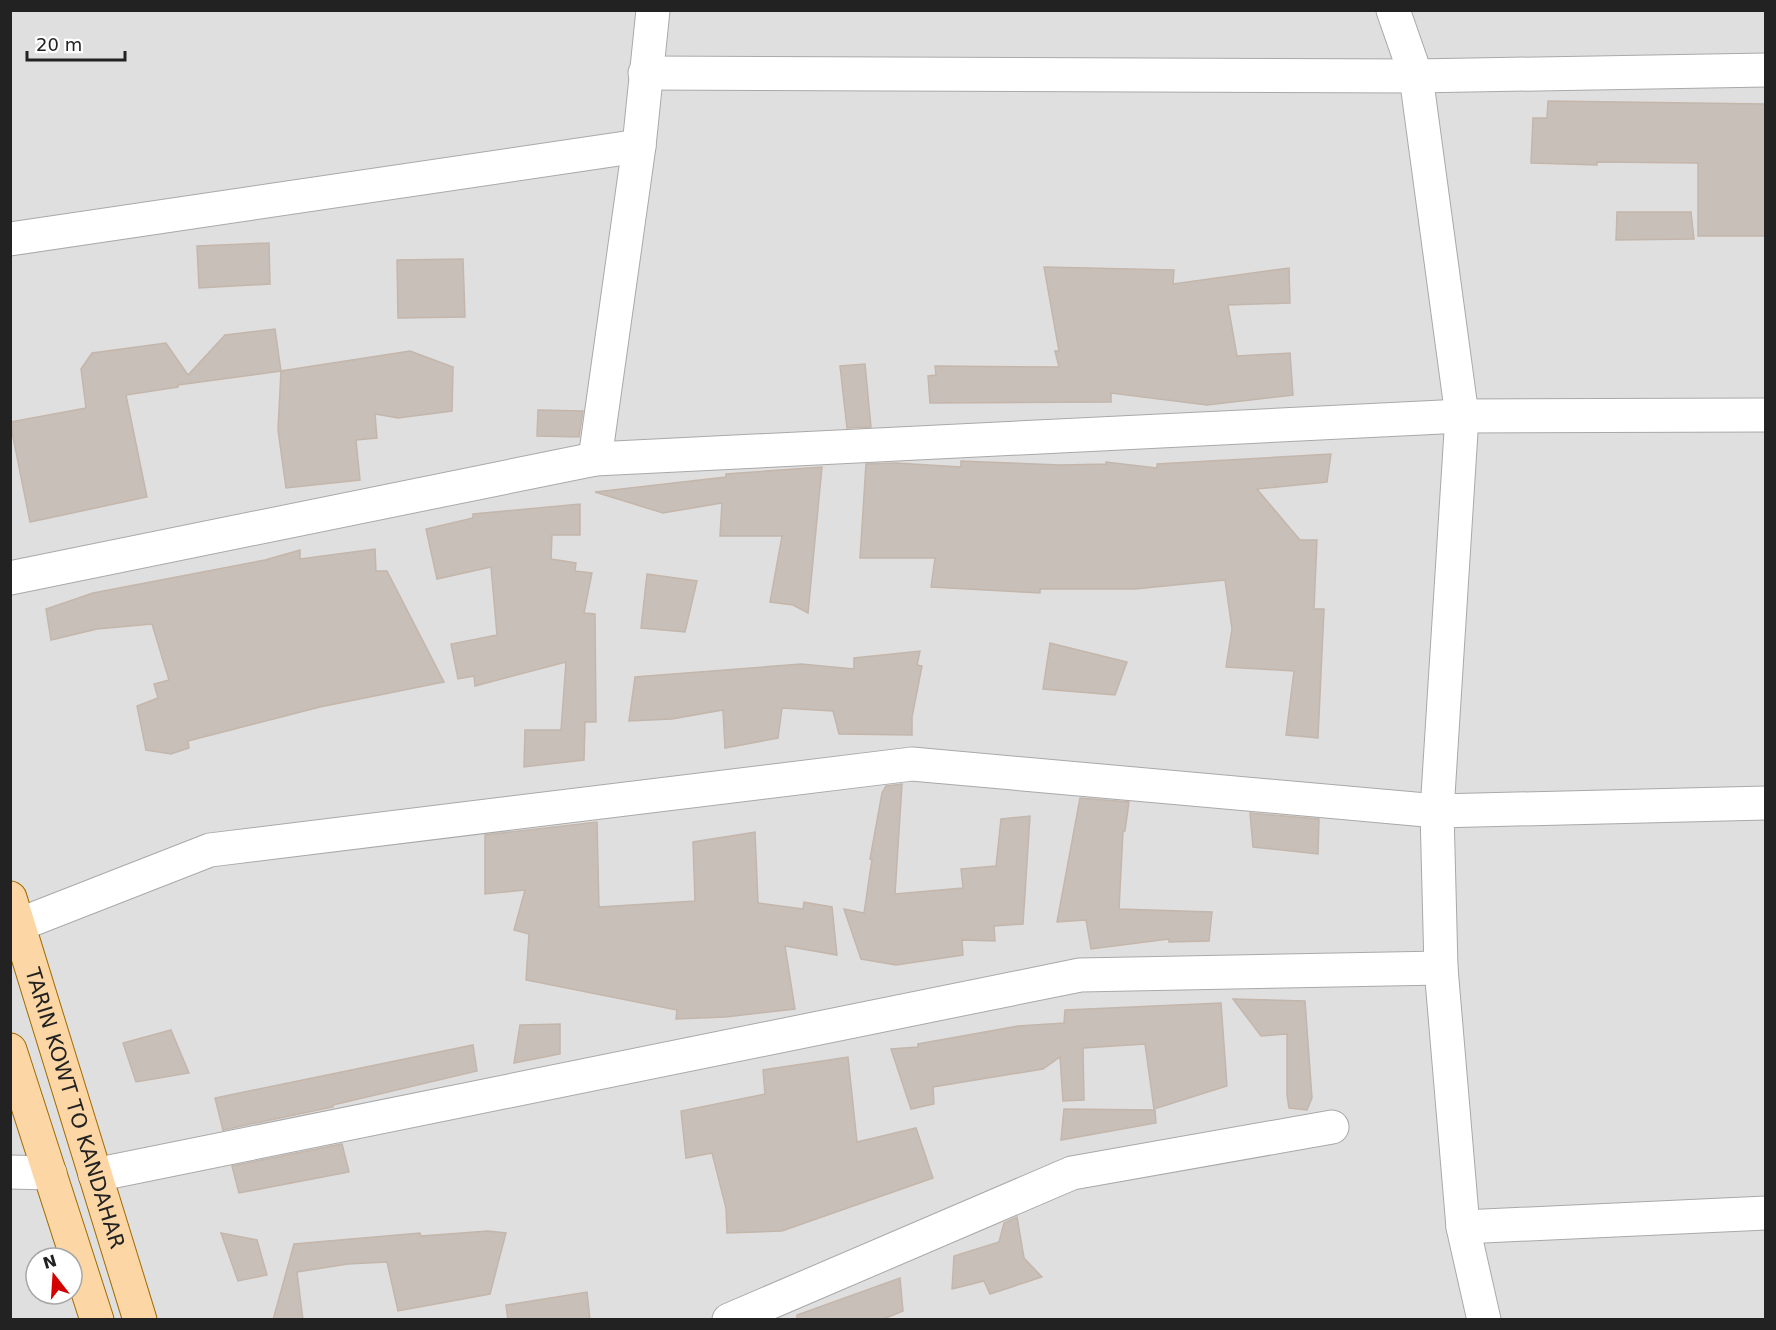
<svg xmlns="http://www.w3.org/2000/svg" width="1776" height="1330" font-family="'DejaVu Sans',sans-serif">
	<style>
		.residential { fill: #e0dfdf; fill-rule: evenodd }
		.building { fill: #c7bfb8; stroke: #c4b6ab; stroke-width: 1.5 }
		.lines { fill: none; stroke-linecap: round; stroke-linejoin: round }
		.minor-casing { stroke: #a9a9a9; stroke-width: 35 }
		.major-casing { stroke: #a06b00; stroke-width: 35 }
		.minor { stroke: #fff; stroke-width: 33 }
		.major { stroke: #fcd6a4; stroke-width: 33 }
		.labels { text-anchor: middle; dominant-baseline: central; stroke-width: 6; stroke-linejoin: round; paint-order: stroke }
		.street-label { font-size: 21px; fill: #222; stroke: #fff }
	</style>
	<rect width="100%" height="100%" fill="#f2efe9"/>
	<!-- residential -->
	<path class="residential" d="M10 11H1765V1319H11ZM36 1258H72V1294H36Z"/>
	<!-- building -->
	<g class="building">
		<polygon points="1548,101 1766,104 1766,236 1698,236 1698,163 1597,162 1597,165 1531,163 1533,118 1547,118"/>
		<polygon points="1617,212 1691,212 1694,239 1616,240"/>
		<polygon points="269,243 270,284 199,288 197,246"/>
		<polygon points="463,259 465,317 398,318 397,260"/>
		<polygon points="1044,267 1174,270 1173,284 1289,268 1290,303 1228,305 1237,356 1290,353 1293,395 1207,405 1111,393 1111,402 930,403 928,376 936,375 935,366 1059,367 1055,351 1059,351"/>
		<polygon points="275,329 281,371 178,385 178,387 126,395 147,497 30,522 10,422 86,408 81,369 92,353 166,343 188,375 225,335"/>
		<polygon points="410,351 453,367 452,411 398,418 375,414 377,438 356,440 360,480 286,488 278,430 281,371"/>
		<polygon points="865,364 871,427 847,428 840,366"/>
		<polygon points="538,410 583,411 579,437 537,436"/>
		<polygon points="1331,454 1327,482 1257,489 1300,540 1317,540 1314,609 1324,609 1318,738 1286,735 1294,671 1226,667 1232,629 1225,580 1135,589 1040,589 1040,593 931,587 935,558 860,558 866,464 896,463 961,467 961,461 1061,465 1106,464 1106,462 1157,468 1157,464"/>
		<polygon points="822,467 808,613 793,605 770,602 782,536 720,536 722,503 663,513 595,492 726,477 726,474"/>
		<polygon points="580,504 580,535 552,535 551,559 576,563 575,571 592,573 584,613 595,614 596,722 585,722 584,760 524,767 525,730 561,730 566,662 475,686 474,676 458,679 451,644 497,635 491,567 437,579 426,529 473,518 473,514"/>
		<polygon points="375,549 376,571 387,571 444,682 320,707 188,741 189,748 171,754 146,750 137,706 158,698 154,684 169,680 152,624 97,629 51,640 46,609 93,593 265,560 300,550 300,559"/>
		<polygon points="647,574 697,581 685,632 641,628"/>
		<polygon points="1050,643 1127,662 1115,695 1043,689"/>
		<polygon points="920,651 917,665 922,666 912,717 912,735 839,734 833,711 782,708 778,738 725,748 723,710 672,719 629,721 635,677 801,664 854,669 854,658"/>
		<polygon points="902,784 895,894 963,888 961,869 996,866 1001,819 1030,816 1023,924 994,926 995,941 962,940 963,955 896,965 861,959 844,909 864,913 872,859 870,859 882,793 886,786"/>
		<polygon points="1080,798 1129,802 1125,831 1123,831 1119,909 1212,912 1209,941 1169,942 1169,939 1091,949 1086,920 1057,922"/>
		<polygon points="1250,813 1319,819 1318,854 1253,847"/>
		<polygon points="597,822 599,907 695,901 693,842 755,832 758,903 803,909 804,902 832,907 837,955 785,946 795,1009 726,1017 676,1019 677,1010 526,980 529,934 514,930 525,890 485,894 485,835"/>
		<polygon points="1233,999 1305,1001 1312,1098 1307,1110 1289,1108 1287,1095 1287,1034 1261,1036"/>
		<polygon points="1221,1003 1227,1086 1154,1109 1145,1044 1083,1048 1084,1100 1063,1101 1060,1057 1043,1069 933,1087 934,1104 911,1109 891,1049 918,1047 918,1044 1018,1026 1064,1023 1065,1010"/>
		<polygon points="560,1024 560,1054 514,1063 520,1025"/>
		<polygon points="171,1030 189,1073 136,1082 123,1043"/>
		<polygon points="473,1045 477,1071 333,1105 333,1107 223,1130 215,1098"/>
		<polygon points="848,1057 857,1142 916,1128 933,1178 782,1231 727,1233 726,1208 712,1153 686,1158 681,1111 765,1094 763,1070"/>
		<polygon points="1064,1109 1155,1110 1156,1123 1061,1140"/>
		<polygon points="342,1144 349,1172 239,1193 232,1166"/>
		<polygon points="1017,1217 1024,1258 1042,1277 990,1294 984,1281 952,1289 954,1256 999,1242 1004,1223"/>
		<polygon points="488,1231 506,1233 490,1294 398,1311 387,1262 348,1264 297,1272 303,1320 273,1320 294,1244 420,1233 421,1236"/>
		<polygon points="221,1233 257,1240 267,1275 238,1281"/>
		<polygon points="900,1278 903,1311 881,1320 797,1320 797,1315"/>
		<polygon points="587,1292 590,1320 508,1320 506,1305"/>
	</g>
	<g class="lines">
		<defs>
			<g id="minor">
				<polyline points="1393,10 1416,76 1462,416 1437,811 1441,968 1463,1227 1484,1320"/>
				<polyline points="645,73 1416,76 1766,70"/>
				<polyline points="10,239 639,146"/>
				<polyline points="595,459 639,146 653,10"/>
				<polyline points="10,578 595,459 1462,416 1766,415"/>
				<polyline points="18,925 210,850 912,764 1437,811 1766,803"/>
				<polyline points="10,1172 50,1173"/>
				<polyline points="95,1175 1080,975 1441,968"/>
				<polyline points="1463,1227 1766,1213"/>
				<polyline points="729,1320 1072,1173 1332,1127"/>
			</g>
			<g id="major">
				<path id="s1" d="M10 898 140 1320"/>
				<polyline points="10,1050 97,1320"/>
			</g>
		</defs>
		<!-- minor casing -->
		<use href="#minor" class="minor-casing"/>
		<!-- major casing -->
		<use href="#major" class="major-casing"/>
		<!-- minor -->
		<use href="#minor" class="minor"/>
		<!-- major -->
		<use href="#major" class="major"/>
	</g>
	<g class="labels">
		<!-- street labels -->
		<g class="street-label">
			<text stroke="none"><textPath href="#s1" startOffset="220">TARIN KOWT TO KANDAHAR</textPath></text>
		</g>
	</g>
	<!-- border -->
	<rect width="1776" height="1330" fill="none" stroke="#222222" stroke-width="24"/>
	<!-- north arrow -->
	<g transform="translate(54 1276) rotate(343)"><circle r="28" fill="#ffffff" stroke="#a7a7a7" stroke-width="1.5"/>
	<path d="M0-4.5L10 22L0 15L-10 22Z" fill="#d40000"/>
	<text y="-9" font-size="16" font-weight="bold" text-anchor="middle" fill="#222222">N</text>
	</g>
	<!-- scale -->
	<path d="M27 51v9h98v-9" fill="none" stroke="#222222" stroke-width="3"/>
	<text x="36" y="51" font-size="18" fill="#222222" stroke="#ffffff" stroke-width="4.5" paint-order="stroke">20 m</text>
</svg>
